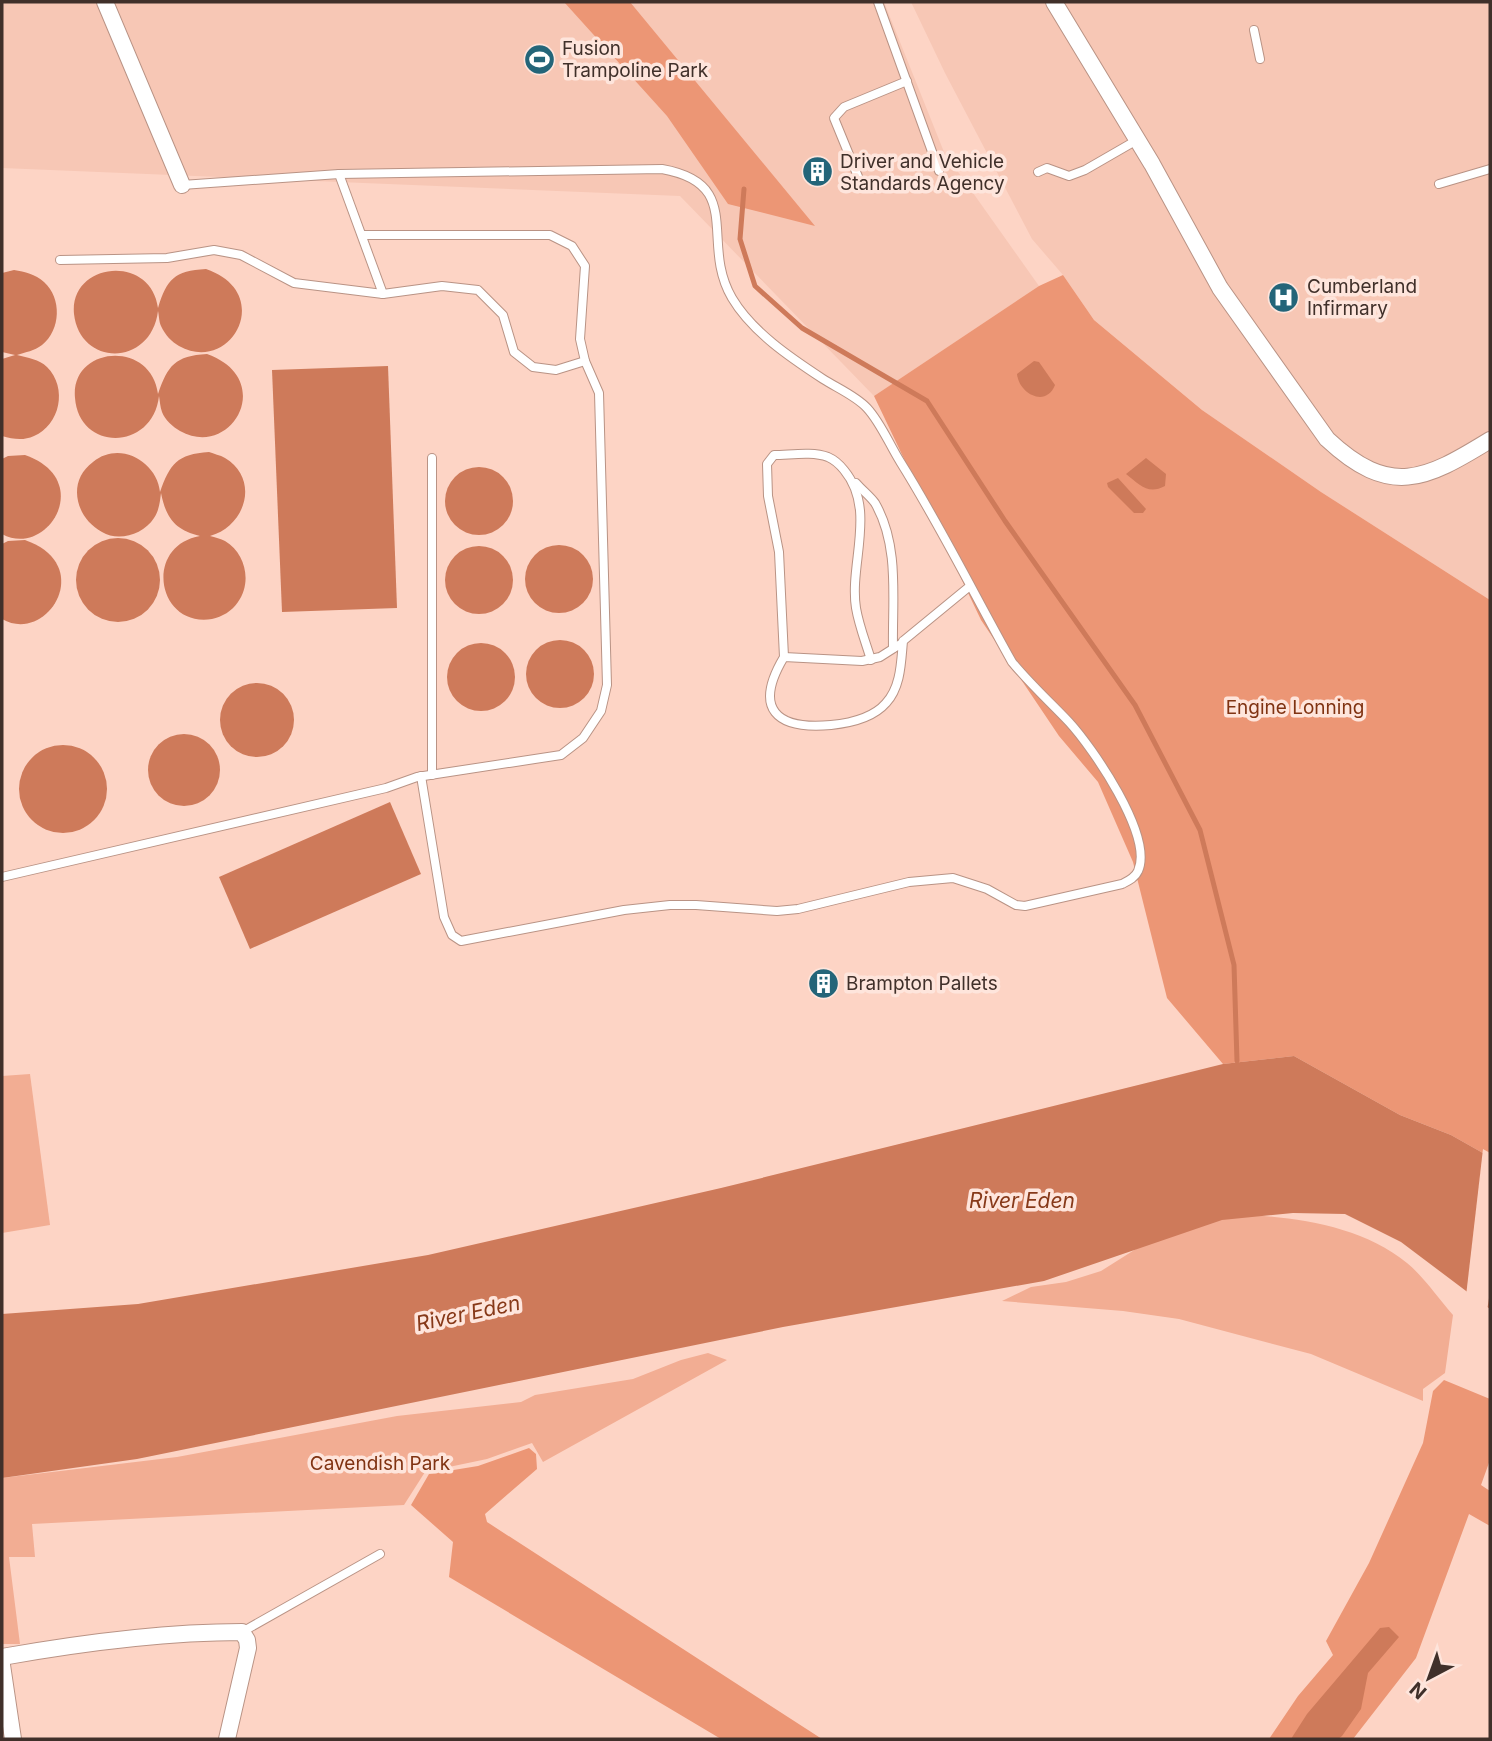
<svg xmlns="http://www.w3.org/2000/svg" width="1492" height="1741" font-family="Inter,sans-serif">
	<style>
		.built { fill: #f7c7b5 }
		.green { fill: #f2ad93 }
		.forest { fill: #ec9675 }
		.water { fill: #ce7a5a }
		.pier { fill: #fdd4c5 }
		.lines { fill: none; stroke-linecap: round; stroke-linejoin: round }
		.stream { stroke: #ce7a5a; stroke-width: 5 }
		.lane-casing { stroke: #b99385; stroke-width: 10 }
		.street-casing { stroke: #b99385; stroke-width: 18 }
		.lane { stroke: #fff; stroke-width: 8 }
		.street { stroke: #fff; stroke-width: 16 }
		.labels { text-anchor: middle; dominant-baseline: central; stroke-width: 7; stroke-linejoin: round; paint-order: stroke }
		.poi-label { font-size: 19px; fill: #40302a; stroke: #fee5dc; text-anchor: start }
		.park-label { font-size: 19px; fill: #803312; stroke: #fee5dc }
		.water-label { font-size: 21px; font-style: italic; fill: #873919; stroke: #fee5dc }
	</style>
	<rect width="100%" height="100%" fill="#fdd4c5"/>
	<!-- built -->
	<g class="built">
		<polygon points="2,2 884,2 944,152 1039,286 874,396 680,196 2,168"/>
		<polygon points="911,2 1490,2 1490,600 1321,492 1202,410 1094,320 1063,275 1032,239 945,73"/>
	</g>
	<!-- green -->
	<g class="green">
		<polygon points="30,1074 50,1225 2,1233 2,1076"/>
		<path d="M1250 1215C1303 1218 1365 1228 1407 1263 1424 1277 1438 1298 1453 1315L1445 1373 1423 1389V1401L1311 1354 1179 1319 1123 1311 1002 1301 1031 1287 1066 1282 1101 1271 1147 1242 1199 1223Z"/>
		<polygon points="708,1353 727,1360 543,1462 532,1443 487,1459 425,1472 404,1505 32,1524 35,1557 9,1557 20,1644 2,1644 2,1478 177,1457 397,1416 521,1402 535,1395 633,1379 681,1360"/>
	</g>
	<!-- forest -->
	<g class="forest">
		<polygon points="564,2 630,2 815,226 728,204 667,116"/>
		<polygon points="1063,275 1094,320 1202,410 1321,492 1490,600 1490,1157 1451,1135 1400,1115 1294,1056 1223,1064 1167,998 1133,862 1098,782 1059,736 981,620 874,396 1039,286"/>
		<polygon points="1444,1380 1490,1399 1490,1460 1481,1485 1490,1491 1490,1526 1469,1514 1416,1658 1353,1739 1269,1739 1298,1696 1333,1655 1326,1641 1369,1563 1423,1443 1433,1391"/>
		<polygon points="529,1448 536,1454 537,1469 485,1514 487,1522 822,1739 721,1739 449,1577 453,1542 411,1505 429,1474 478,1466"/>
	</g>
	<!-- water -->
	<g class="water">
		<path d="M206 269C276 293 231 375 179 346 172 342 165 335 161 326 159 322 159 315 158 311 151 367 80 367 74 314 69 262 151 253 158 308 167 279 174 271 206 269Z"/>
		<path d="M14 270C25 272 35 274 44 282 62 298 61 330 42 345 34 351 26 352 17 355 28 358 39 359 47 367 68 388 60 425 34 436 23 441 13 439 2 436V359L15 355 2 352V273Z"/>
		<path d="M207 354C277 379 232 460 180 431 173 427 165 420 162 412 160 407 160 401 159 396 153 451 79 452 75 398 70 346 151 339 158 394 168 365 175 356 207 354Z"/>
		<path d="M1034 361 1039 362 1055 385C1046 408 1019 394 1017 374Z"/>
		<polygon points="388,366 397,608 282,612 272,370"/>
		<path d="M209 452C214 454 220 455 225 458 260 479 246 526 210 536 215 537 221 539 225 541 246 553 252 583 238 602 232 611 222 617 212 619 157 628 143 546 200 536 175 530 166 518 161 493 160 501 159 511 154 518 143 535 118 542 102 532 76 518 66 482 93 462 120 440 157 462 160 492 170 464 177 454 209 452Z"/>
		<path d="M25 455C96 480 47 559 2 534V459L8 456Z"/>
		<path d="M1146 458 1166 474 1165 486C1148 495 1140 485 1126 474Z"/>
		<circle cx="479" cy="501" r="34"/>
		<polygon points="1118,478 1146,509 1143,513 1134,513 1108,487 1107,483"/>
		<circle cx="118" cy="580" r="42"/>
		<path d="M25 540C97 565 47 645 2 619V544L8 541Z"/>
		<circle cx="559" cy="579" r="34"/>
		<circle cx="479" cy="580" r="34"/>
		<circle cx="560" cy="674" r="34"/>
		<circle cx="481" cy="677" r="34"/>
		<circle cx="257" cy="720" r="37"/>
		<circle cx="184" cy="770" r="36"/>
		<circle cx="63" cy="789" r="44"/>
		<polygon points="390,802 421,874 250,949 219,877"/>
		<polygon points="1294,1056 1400,1115 1451,1135 1490,1157 1490,1309 1401,1242 1345,1214 1293,1213 1222,1220 1044,1281 783,1327 137,1459 2,1478 2,1314 138,1304 428,1255 721,1188 1223,1064"/>
		<polygon points="1389,1627 1399,1637 1368,1673 1361,1709 1342,1736 1338,1739 1291,1739 1307,1714 1380,1628"/>
	</g>
	<!-- pier -->
	<polygon class="pier" points="1483,1149 1490,1153 1490,1292 1487,1311 1466,1296"/>
	<g class="lines">
		<!-- stream -->
		<polyline class="stream" points="744,189 740,239 755,286 802,328 927,401 1005,521 1135,705 1200,830 1234,965 1237,1061"/>
		<defs>
			<g id="lane">
				<polyline points="878,2 939,171"/>
				<polyline points="1254,30 1260,59"/>
				<polyline points="1038,172 1047,168 1069,176 1085,170 1137,140"/>
				<polyline points="339,174 383,294"/>
				<polyline points="859,179 834,118 844,107 907,81"/>
				<polyline points="1439,184 1490,169"/>
				<path d="M182 185 339 174 662 169C746 184 699 242 732 298 752 332 791 358 823 379 837 388 856 396 867 408 881 423 890 446 901 463 941 527 975 596 1012 662 1030 684 1050 702 1069 722 1092 747 1154 836 1138 871 1135 878 1128 881 1122 884L1025 906 1016 905 987 889 953 878 909 882 798 909 777 911 696 905H670L624 910 461 941 452 935 444 917 421 776"/>
				<polyline points="60,260 167,258 214,250 241,255 294,283 383,294 442,286 478,290 503,315 514,352 533,367 556,370 585,361"/>
				<path d="M856 483C862 490 870 496 875 503 900 546 892 601 893 648"/>
				<path d="M903 641C901 662 901 687 886 703 873 718 851 723 831 725 776 730 753 709 784 657L862 661 880 657 902 643 903 641 970 586"/>
				<path d="M784 657 779 552 768 496 767 464 774 455C790 455 812 451 828 457 835 460 840 465 844 470 877 510 849 563 856 608 859 626 866 643 871 660"/>
				<polyline points="432,775 432,458"/>
				<polyline points="2,877 386,788 417,777 561,755 583,738 601,711 607,685 599,393 585,361 580,339 585,266 572,246 550,235 362,235"/>
				<polyline points="242,1632 380,1554"/>
			</g>
			<g id="street">
				<polyline points="105,2 182,185"/>
				<path d="M1054 2 1152 164 1220 288 1327 439C1390 498 1425 480 1490 440"/>
				<path d="M2 1657C81 1643 161 1632 242 1632L247 1640 248 1648 227 1739"/>
				<polyline points="2,1665 13,1739"/>
			</g>
		</defs>
		<!-- lane casing -->
		<use href="#lane" class="lane-casing"/>
		<!-- street casing -->
		<use href="#street" class="street-casing"/>
		<!-- lane -->
		<use href="#lane" class="lane"/>
		<!-- street -->
		<use href="#street" class="street"/>
	</g>
	<!-- icons -->
	<defs>
		<symbol id="stadium-disc" viewBox="-11 -11 22 22"><circle r="9.5" fill="#246579" stroke="#fee5dc"/><path d="M0-5a6.5 5 0 1 0 0 10a6.5 5 0 1 0 0-10ZM-3.5-1.8h7v3.6h-7Z" fill="#fff"/></symbol>
		<symbol id="building-disc" viewBox="-11 -11 22 22"><circle r="9.5" fill="#246579" stroke="#fee5dc"/><path d="M-4-6H4V6H1V3H-1V6H-4ZM-2.5-4.3h1.7v1.8h-1.7ZM.8-4.3h1.7v1.8H.8ZM-2.5-1h1.7V.8h-1.7ZM.8-1h1.7V.8H.8Z" fill="#fff"/></symbol>
		<symbol id="hospital-disc" viewBox="-11 -11 22 22"><circle r="9.5" fill="#246579" stroke="#fee5dc"/><path d="M-5-5h3v3.5h4V-5h3V5h-3V1.5h-4V5h-3Z" fill="#fff"/></symbol>
	</defs>
	<g fill-rule="evenodd">
		<use href="#stadium-disc" x="522" y="42" width="35" height="35"/>
		<use href="#building-disc" x="800" y="154" width="35" height="35"/>
		<use href="#hospital-disc" x="1266" y="280" width="35" height="35"/>
		<use href="#building-disc" x="806" y="966" width="35" height="35"/>
	</g>
	<g class="labels">
		<!-- poi labels -->
		<g class="poi-label">
			<text x="562" y="48">Fusion<tspan x="562" dy="22">Trampoline Park</tspan></text>
			<text x="840" y="161">Driver and Vehicle<tspan x="840" dy="22">Standards Agency</tspan></text>
			<text x="1307" y="286">Cumberland<tspan x="1307" dy="22">Infirmary</tspan></text>
			<text x="846" y="983">Brampton Pallets</text>
		</g>
		<!-- park labels -->
		<g class="park-label">
			<text x="1295" y="707">Engine Lonning</text>
			<text x="380" y="1463">Cavendish Park</text>
		</g>
		<!-- water labels -->
		<g class="water-label">
			<text x="1022" y="1200">River Eden</text>
			<text transform="translate(468 1313) rotate(-12)">River Eden</text>
		</g>
	</g>
	<!-- border -->
	<rect width="1492" height="1741" fill="none" stroke="#40302a" stroke-width="7"/>
	<!-- north arrow -->
	<g transform="translate(1429 1678) rotate(221)" stroke="#fee5dc" stroke-width="5" paint-order="stroke">
	<path d="M0-5L12 26L0 18L-12 26Z" fill="#40302a"/>
	<text y="-10" font-size="19" font-weight="bold" text-anchor="middle" fill="#40302a">N</text>
	</g>
</svg>
